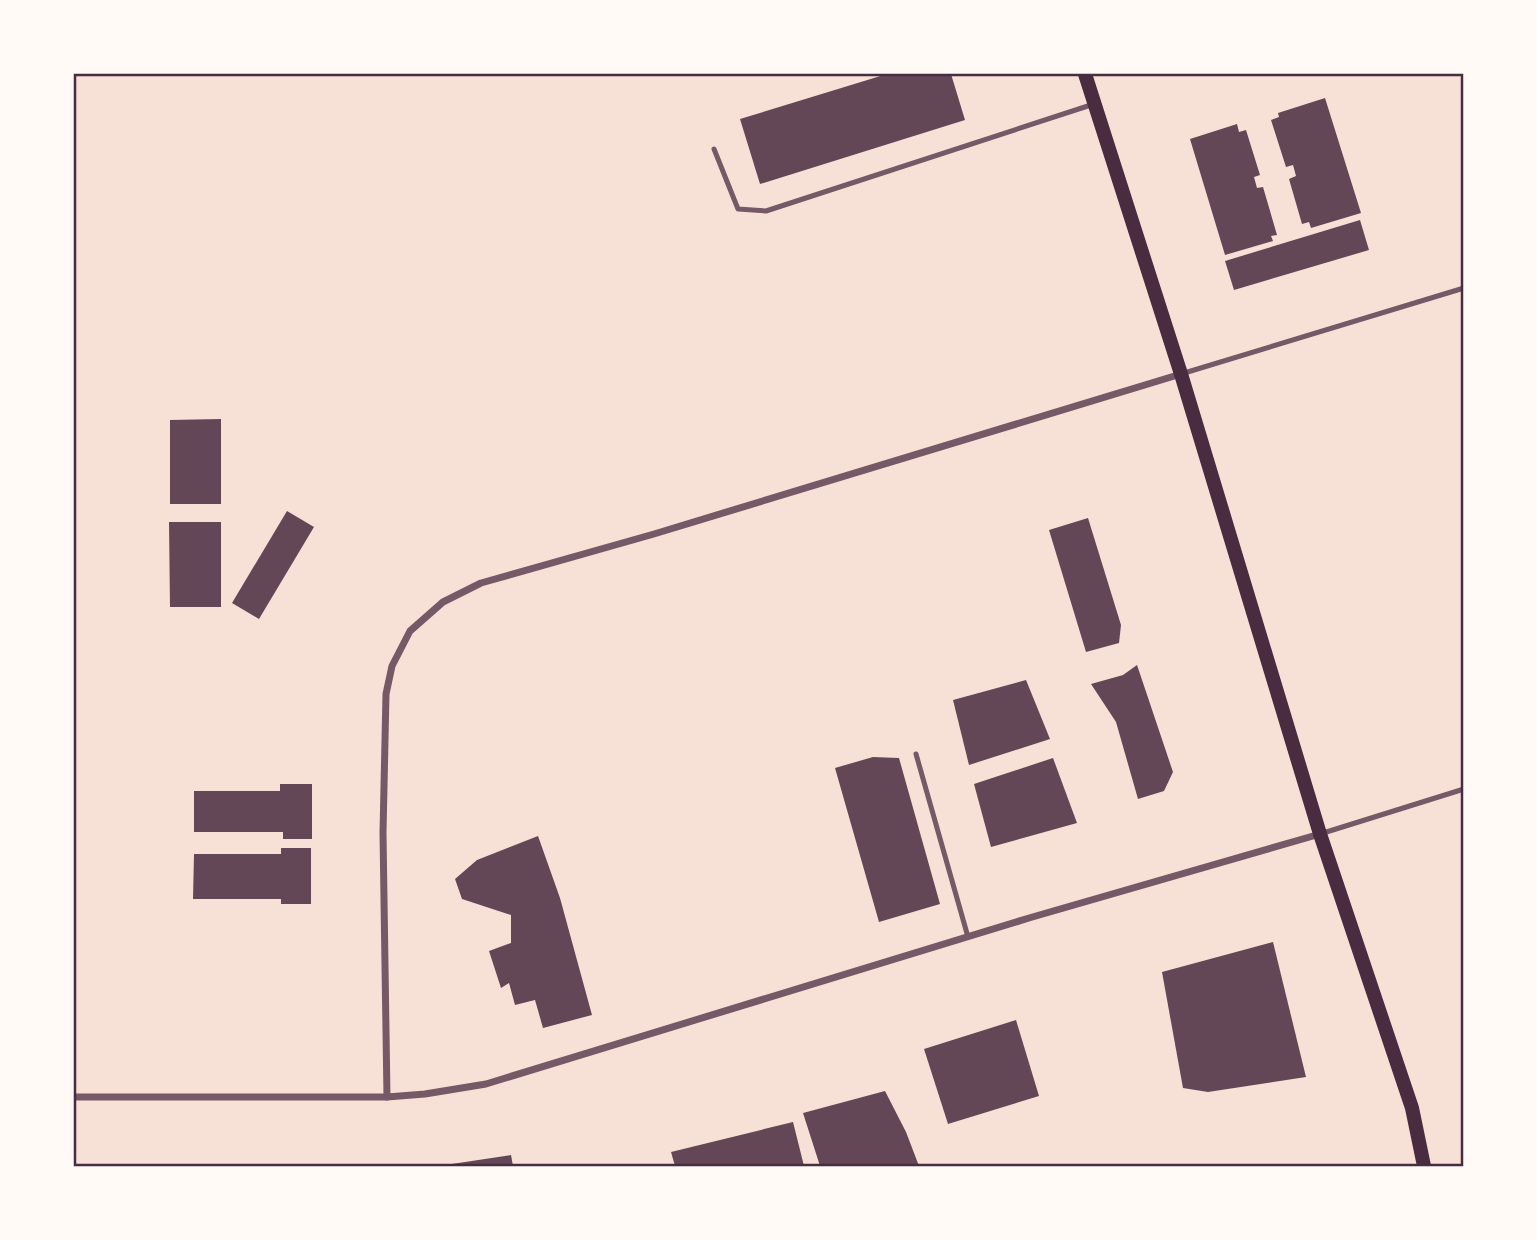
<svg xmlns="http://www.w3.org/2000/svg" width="1537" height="1240" font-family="Karla,sans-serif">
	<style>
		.building { fill: #644757 }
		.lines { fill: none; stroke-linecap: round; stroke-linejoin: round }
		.service { stroke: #755966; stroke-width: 5 }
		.minor { stroke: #755966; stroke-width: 7 }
		.secondary { stroke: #4a2c40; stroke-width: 14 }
		.neatline { fill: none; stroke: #4a2c40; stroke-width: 2.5 }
	</style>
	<rect width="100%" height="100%" fill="#f7e1d7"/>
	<!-- building -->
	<g class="building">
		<polygon points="887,74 951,74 965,120 760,184 740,119"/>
		<polygon points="1325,98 1361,213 1311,228 1309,222 1302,224 1289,179 1296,176 1293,165 1286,167 1271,120 1279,117 1278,113"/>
		<polygon points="1237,124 1239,132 1246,130 1260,175 1254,177 1257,188 1263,187 1277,235 1271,236 1273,241 1225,255 1190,139"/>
		<polygon points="1360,220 1369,250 1234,290 1225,261"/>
		<polygon points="221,419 221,504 170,504 170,420"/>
		<polygon points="287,511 314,527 259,619 232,603"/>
		<polygon points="1088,518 1121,625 1119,643 1086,652 1049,530"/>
		<polygon points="169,522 221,522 221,607 170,607"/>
		<polygon points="1137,665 1173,772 1164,791 1138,799 1116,722 1091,684 1123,675"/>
		<polygon points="1026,680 1050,739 969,765 953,700"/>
		<polygon points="873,757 899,758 940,904 879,922 835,768"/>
		<polygon points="1053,758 1077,823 991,847 974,784"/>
		<polygon points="280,784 312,784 312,839 283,839 283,832 194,832 194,791 280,791"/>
		<polygon points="538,836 560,898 592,1015 543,1028 535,1000 515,1005 509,983 501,988 489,951 511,943 511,915 462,899 455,879 477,860"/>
		<polygon points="281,848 311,848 311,904 281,904 281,899 193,899 194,854 281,854"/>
		<polygon points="1273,942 1306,1077 1208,1092 1183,1088 1162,972"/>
		<polygon points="1016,1020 1039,1096 948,1124 924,1049"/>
		<polygon points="885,1091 906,1132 919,1166 820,1166 803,1113"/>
		<polygon points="793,1122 804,1166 675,1166 671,1152"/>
		<polygon points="511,1155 513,1166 445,1166 445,1165"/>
	</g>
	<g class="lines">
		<!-- service -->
		<g class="service">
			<polyline points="714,149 738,209 766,211 1094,104"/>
			<polyline points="1181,374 1464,288"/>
			<polyline points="916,754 968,937"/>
			<polyline points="1320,834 1464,789"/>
		</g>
		<!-- minor -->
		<g class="minor">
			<polyline points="74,1097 387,1097 425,1094 486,1084 1029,918 1320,834"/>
			<polyline points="387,1097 383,833 386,694 392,666 410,631 443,602 481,583 654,534 1181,374"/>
		</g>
		<!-- secondary -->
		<polyline class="secondary" points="1085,74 1181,374 1320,834 1412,1108 1424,1166"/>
	</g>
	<!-- border -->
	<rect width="1537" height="1240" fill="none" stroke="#fffaf5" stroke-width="150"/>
	<rect x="75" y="75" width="1387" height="1090" class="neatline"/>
</svg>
